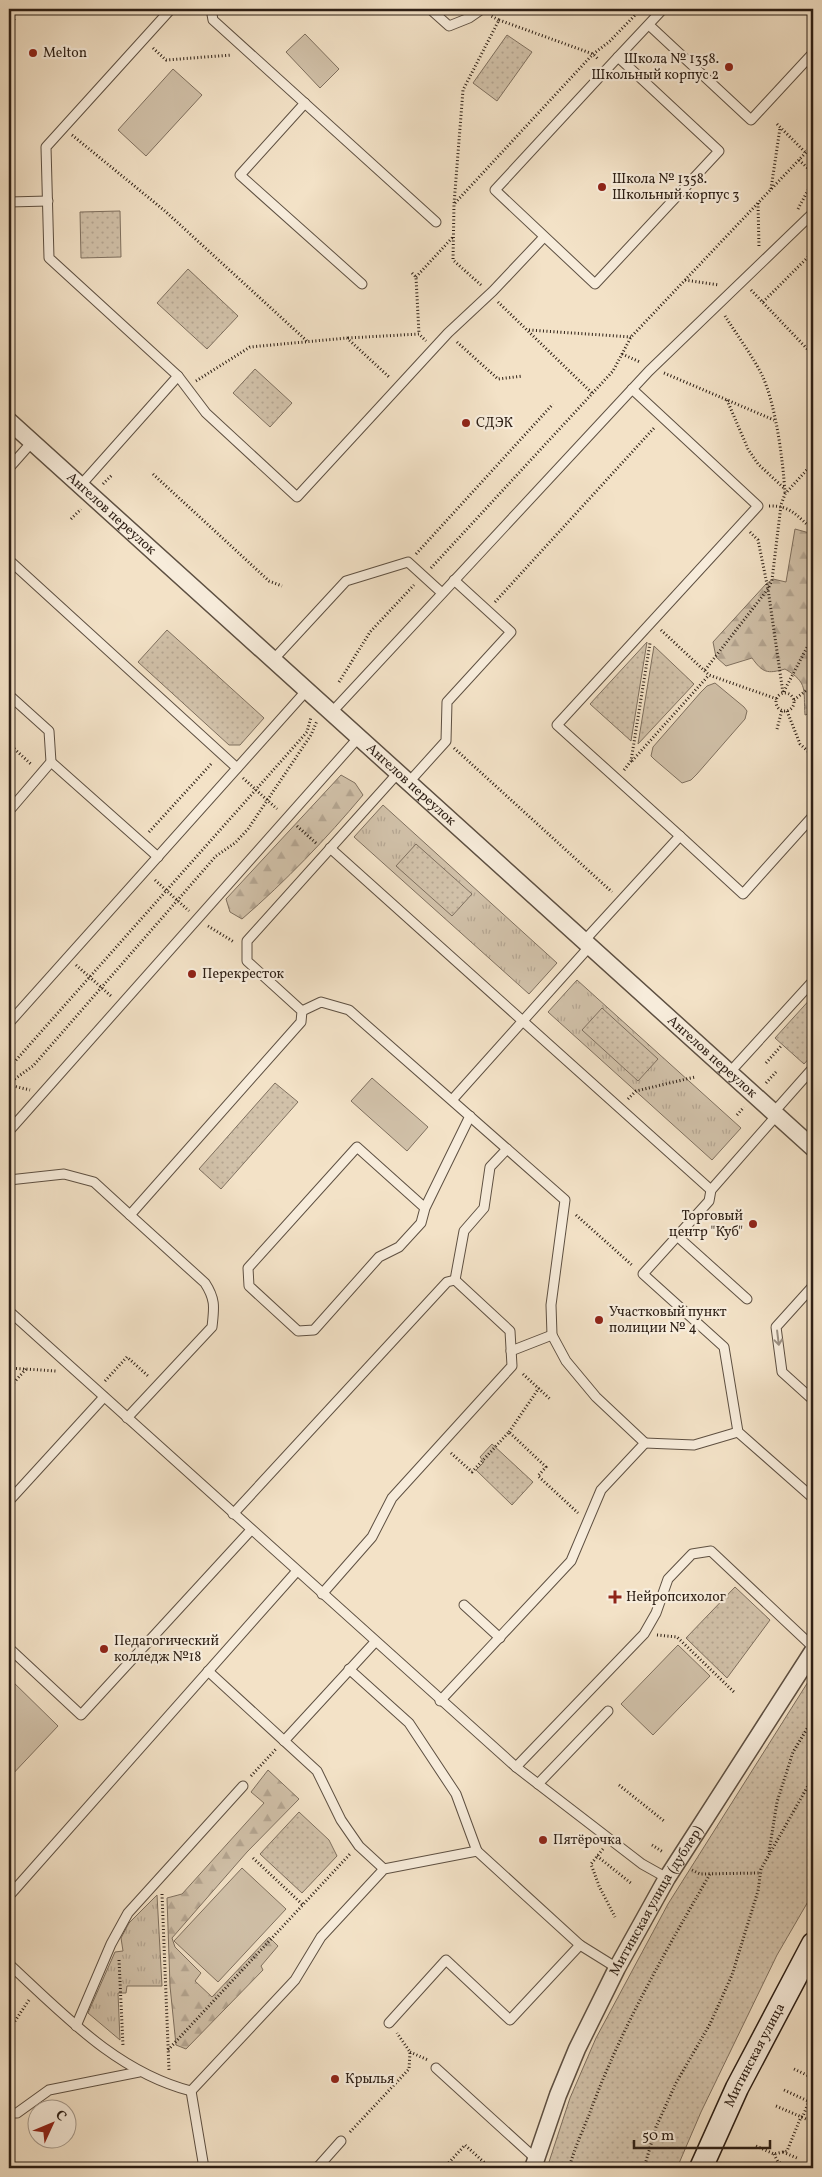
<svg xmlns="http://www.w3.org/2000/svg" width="822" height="2177" font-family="Vollkorn,serif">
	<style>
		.grass { fill: url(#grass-tufts); stroke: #7f705f }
		.forest { fill: url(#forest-firs); stroke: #7f705f }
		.park { fill: url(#park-dots); stroke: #7f705f }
		.pitch { fill: #d1c1a9; stroke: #7f705f }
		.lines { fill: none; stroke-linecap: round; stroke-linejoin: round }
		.lane-casing { stroke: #5e5042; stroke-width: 11 }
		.street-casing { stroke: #5e5042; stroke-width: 19 }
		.secondary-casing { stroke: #2d1f15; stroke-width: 25 }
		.path { stroke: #2d1f15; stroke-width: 3; stroke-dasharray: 1 2.5; stroke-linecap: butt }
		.lane { stroke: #f7ecdb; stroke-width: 9 }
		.street { stroke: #f7ecdb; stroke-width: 16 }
		.secondary { stroke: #f7ecdb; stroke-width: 22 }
		.oneway { stroke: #9c9082 }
		.poi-dot { fill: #8f2418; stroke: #f7ecdb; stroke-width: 2 }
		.labels { text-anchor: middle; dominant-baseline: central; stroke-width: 4.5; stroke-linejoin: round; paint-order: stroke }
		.poi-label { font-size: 14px; fill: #2d1f15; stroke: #f7ecdb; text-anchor: start }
		.street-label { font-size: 14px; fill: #2d1f15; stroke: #f7ecdb }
	</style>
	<defs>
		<pattern id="grass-tufts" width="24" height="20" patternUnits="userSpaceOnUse" patternTransform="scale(1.25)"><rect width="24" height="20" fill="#d1c1a9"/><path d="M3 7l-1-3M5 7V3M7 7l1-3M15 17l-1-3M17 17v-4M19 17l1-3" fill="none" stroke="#b4a591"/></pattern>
		<pattern id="forest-firs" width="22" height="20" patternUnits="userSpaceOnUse" patternTransform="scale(1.25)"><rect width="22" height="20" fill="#d1c1a9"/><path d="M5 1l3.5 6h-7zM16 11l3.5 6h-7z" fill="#b4a591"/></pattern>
		<pattern id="park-dots" width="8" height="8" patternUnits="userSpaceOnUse" patternTransform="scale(1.25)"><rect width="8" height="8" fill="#d1c1a9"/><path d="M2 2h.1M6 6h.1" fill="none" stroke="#b4a591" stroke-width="1.8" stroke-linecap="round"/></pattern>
	</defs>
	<rect width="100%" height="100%" fill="#f3e2c7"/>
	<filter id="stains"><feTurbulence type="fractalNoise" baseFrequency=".004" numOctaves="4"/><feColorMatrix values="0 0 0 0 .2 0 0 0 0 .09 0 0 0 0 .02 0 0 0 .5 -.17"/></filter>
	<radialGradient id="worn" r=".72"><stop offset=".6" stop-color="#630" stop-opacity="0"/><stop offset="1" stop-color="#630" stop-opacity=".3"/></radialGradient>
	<!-- grass -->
	<g class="grass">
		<polygon points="383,805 557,963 529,994 354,837"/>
		<polygon points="577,980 741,1128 712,1160 548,1012"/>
		<polygon points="157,1895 162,1986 127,1986 126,1993 118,1993 120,2040 88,2013 115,1952 123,1951 121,1938 129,1923"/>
	</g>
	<!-- forest -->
	<g class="forest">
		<path d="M795 529 813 534V712L805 715C803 690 809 683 785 669 767 674 763 673 752 658L726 666 716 657 713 642 766 584 773 579 786 582Z"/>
		<path d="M341 775 355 783 363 795C326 839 286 881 242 919L230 912 226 899Z"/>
		<polygon points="268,1770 299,1799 247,1852 172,1938 175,1947 201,1973 195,1981 212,1997 269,1937 278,1946 261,1966 263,1970 186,2049 176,2045 170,1986 167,1898 182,1894 264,1803 251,1792"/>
	</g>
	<!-- park -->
	<g class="park">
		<polygon points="507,35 532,52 497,101 473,83"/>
		<polygon points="120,211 121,257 81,258 80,212"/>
		<polygon points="188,269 238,316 207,349 157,303"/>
		<polygon points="255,369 292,403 270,427 233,393"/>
		<polygon points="167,630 264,718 240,745 229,745 138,662"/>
		<polygon points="647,642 631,741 590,704"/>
		<polygon points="654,646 694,684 638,744"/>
		<polygon points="416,844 472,894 452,916 396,866"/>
		<polygon points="813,996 813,1054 804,1064 775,1038"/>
		<polygon points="602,1008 658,1059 638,1081 582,1030"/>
		<polygon points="275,1083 298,1102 221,1189 199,1169"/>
		<polygon points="492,1444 533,1482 512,1505 476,1470 484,1462 480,1457"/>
		<polygon points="735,1587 770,1620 727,1678 686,1638"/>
		<polygon points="813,1674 813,1893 777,1955 701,2112 677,2168 547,2168 570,2098 596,2038 668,1904"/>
		<polygon points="299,1812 329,1840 337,1856 302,1893 260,1854"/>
	</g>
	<!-- pitch -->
	<g class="pitch">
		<polygon points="305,34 339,69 320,88 286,52"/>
		<polygon points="173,69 202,95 146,156 118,130"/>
		<polygon points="715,683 744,707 747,711 745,719 697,774 691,780 682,783 654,759 651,756 653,747 701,692 707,686"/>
		<polygon points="372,1078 428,1127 407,1151 351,1101"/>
		<polygon points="678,1645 710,1676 653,1735 621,1704"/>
		<polygon points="9,1678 58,1726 9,1778"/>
		<polygon points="242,1868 286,1909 218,1982 174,1941"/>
	</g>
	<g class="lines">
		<defs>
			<g id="lane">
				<polyline points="171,9 46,147 49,258 178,376 206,413 297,497 448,333 493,291 544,237"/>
				<polyline points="211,9 213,20 436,222"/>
				<polyline points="430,9 449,26 469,18 482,9"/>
				<polyline points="649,25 751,120 813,53"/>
				<polygon points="618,57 719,151 595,284 495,190"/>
				<polyline points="618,57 663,9"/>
				<polyline points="305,103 240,175 362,284"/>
				<polyline points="9,202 48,201"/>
				<polyline points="632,389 758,506 557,725 680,836"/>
				<polyline points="9,468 32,442"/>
				<polyline points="80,486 178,376"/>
				<polyline points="9,560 237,768"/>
				<polyline points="273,660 346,581 408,562 442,593"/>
				<polyline points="9,695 49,731 51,762 9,811"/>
				<polyline points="332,712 649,371 813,213"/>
				<polyline points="51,762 158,857"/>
				<polyline points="409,782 446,741 447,702 511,632 454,580"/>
				<polyline points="330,848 711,1190"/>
				<polyline points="584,941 680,836 743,894 813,816"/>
				<polyline points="302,1011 321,1002 349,1010 565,1200 551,1305 552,1335 566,1361 596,1397 645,1443 601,1490 571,1561 440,1701"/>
				<polyline points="9,1023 307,690"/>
				<polyline points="730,1072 813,981"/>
				<polyline points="452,1100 590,946"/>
				<polyline points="774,1112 813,1068"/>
				<polyline points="777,1115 711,1190 709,1201 643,1274 724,1347 738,1432 813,1498"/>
				<polyline points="9,1131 359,737"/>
				<polyline points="9,1180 64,1174 94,1182 130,1215"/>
				<polyline points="425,1208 357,1147 248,1268 249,1286 298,1331 314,1330 379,1257 399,1247 421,1223 425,1208 470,1116"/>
				<polyline points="677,1236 747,1299"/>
				<polyline points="455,1280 464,1231 484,1208 490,1167 507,1149"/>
				<polyline points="813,1286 776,1327 782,1372 813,1400"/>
				<polyline points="9,1311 516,1767 642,1864 667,1878"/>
				<polyline points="511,1351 552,1335"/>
				<path d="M127 1418 212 1327C214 1308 216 1300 205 1283L130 1215 301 1022 302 1011 247 961V941L398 773"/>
				<polyline points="645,1443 694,1445 738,1432"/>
				<polyline points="9,1501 104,1397"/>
				<polyline points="233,1514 447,1282 455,1280 510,1331 512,1366 392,1498 372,1537 322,1594"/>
				<polyline points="464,1605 500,1638"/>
				<polyline points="9,1648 81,1715 251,1530"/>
				<polyline points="349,1669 409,1723 456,1794 477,1851"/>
				<polyline points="208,1671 317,1771 341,1820 359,1846 384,1869"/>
				<polyline points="284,1741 375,1642"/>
				<polyline points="516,1767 644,1634 656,1613 668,1579 692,1554 711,1551 813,1647"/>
				<polyline points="538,1784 608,1711"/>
				<polyline points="9,1896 297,1571"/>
				<path d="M9 1964C64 2015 117 2072 191 2091"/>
				<polyline points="389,2023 446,1960 510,2020 580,1945"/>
				<polyline points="76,2026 111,1944 128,1913 243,1786"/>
				<polyline points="436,2068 536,2159"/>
				<polyline points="191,2091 295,1980 321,1937 384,1869 477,1851 580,1945 617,1968"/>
				<polyline points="191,2091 204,2168"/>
				<polyline points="9,2113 17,2113 49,2090 139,2072"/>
				<polyline points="317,2168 341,2141"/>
			</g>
			<g id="street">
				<path id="s1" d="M9 421 813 1148"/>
				<path id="s2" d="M533 2168 558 2095 577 2049 617 1968 667 1878 813 1651"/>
			</g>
			<g id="secondary">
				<path id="s3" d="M701 2168 737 2088 813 1944"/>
			</g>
		</defs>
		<!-- lane casing -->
		<use href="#lane" class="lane-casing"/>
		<!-- street casing -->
		<use href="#street" class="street-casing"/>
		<!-- secondary casing -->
		<use href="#secondary" class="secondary-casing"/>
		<!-- path -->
		<g class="path">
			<polyline points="9,15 15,21"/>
			<polyline points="499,20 593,54 598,59"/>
			<polyline points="153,48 166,60 232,55"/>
			<polyline points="777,124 806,153"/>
			<polyline points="72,135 165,211 308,342"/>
			<polyline points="799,160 813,173"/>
			<polyline points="771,189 780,128"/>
			<polyline points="455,203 593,54 609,42 641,9"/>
			<polyline points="758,203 759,247"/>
			<polyline points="798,209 813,181"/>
			<polyline points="412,273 416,277 419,334"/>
			<polyline points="416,277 453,237"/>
			<polyline points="685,280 719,285"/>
			<polyline points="481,285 453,260 454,204 463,90 499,20 491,16"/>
			<polyline points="751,290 813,355"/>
			<polyline points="498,302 593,394"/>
			<polyline points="763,302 813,252"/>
			<path d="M725 316C737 335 752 355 762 375 776 405 783 461 785 493"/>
			<polyline points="529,330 631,337"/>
			<polyline points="348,338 419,334 426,341"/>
			<polyline points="457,342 498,379 523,376"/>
			<polyline points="622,354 640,362"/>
			<polyline points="664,373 774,420"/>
			<polyline points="196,381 250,347 347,338 389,377"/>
			<polyline points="727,400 748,449 758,464 785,489"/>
			<polyline points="153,474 269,581 282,586"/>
			<polyline points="103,484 112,475"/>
			<path d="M769 506C791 505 798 517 813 530"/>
			<polyline points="71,519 81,509"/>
			<polyline points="750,532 758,540 768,589 783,693 813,636"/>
			<polyline points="416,554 553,404"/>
			<polyline points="431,568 613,371 631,337 813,145"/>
			<polyline points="495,602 654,428"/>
			<polyline points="661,630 709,675 777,699"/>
			<polyline points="705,670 768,589 772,580 781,505 785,494 813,463"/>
			<polyline points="339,682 370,632 414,585"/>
			<circle cx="785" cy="702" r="9"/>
			<polyline points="794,700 813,685"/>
			<polyline points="787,711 800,744 813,756"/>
			<polyline points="777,729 782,710"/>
			<polyline points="9,744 32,765"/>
			<polyline points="454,748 612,892"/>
			<polyline points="632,761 709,675"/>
			<polyline points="624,770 631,761 650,643"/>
			<polyline points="243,778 277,809"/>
			<polyline points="297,826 317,844"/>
			<polyline points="149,832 212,763"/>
			<polyline points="155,880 189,911"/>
			<polyline points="208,926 234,942"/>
			<polyline points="76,965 111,996"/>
			<polyline points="766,1063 782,1045"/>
			<polyline points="9,1068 307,732 311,717"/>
			<polyline points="9,1083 33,1066 216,856 235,843 248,829 311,735 317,721"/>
			<polyline points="766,1083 776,1072"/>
			<polyline points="9,1085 30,1090"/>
			<polyline points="628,1099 636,1091 695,1077"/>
			<polyline points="737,1115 744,1107"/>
			<polyline points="576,1215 633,1266"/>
			<polyline points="9,1368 56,1371"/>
			<polyline points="523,1374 550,1399"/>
			<polyline points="105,1381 127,1357 148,1376"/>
			<polyline points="9,1388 26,1369"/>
			<polyline points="509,1432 539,1388"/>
			<polyline points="451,1453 472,1472 509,1432 546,1467 538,1476 578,1513"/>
			<polyline points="657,1635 677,1637 735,1693"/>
			<polyline points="251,1776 276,1749"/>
			<polyline points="619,1785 664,1821"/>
			<polyline points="652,1845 663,1852"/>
			<polyline points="603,1849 591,1864 599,1886 615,1917"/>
			<polyline points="769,1852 777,1802 793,1752 813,1719"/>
			<polyline points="597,1856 632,1884"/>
			<polyline points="253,1858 303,1905"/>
			<polyline points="692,1870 700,1874 760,1873"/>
			<polyline points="162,1894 169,2070"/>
			<polyline points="119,1960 123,2046"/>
			<polyline points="9,2030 29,2000"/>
			<polyline points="168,2050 350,1854"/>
			<polyline points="410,2052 428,2060"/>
			<polyline points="794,2069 813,2078"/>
			<polyline points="784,2090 810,2102"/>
			<polyline points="776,2106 813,2122"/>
			<polyline points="350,2132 409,2069 410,2052 397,2033"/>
			<polyline points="756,2146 774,2154 787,2151 801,2117 803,2116 809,2101 812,2101 813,2099"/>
			<polyline points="783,2152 797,2158"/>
			<polyline points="774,2154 778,2162 791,2168"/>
			<polyline points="444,2168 465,2145 487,2165 495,2168"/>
			<path d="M569 2168C574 2150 582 2132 589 2115 620 2030 665 1952 710 1874"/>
			<polyline points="644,2168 656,2127 676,2083 710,2024 732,1975 758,1891 761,1869 813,1777"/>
		</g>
		<!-- lane -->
		<use href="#lane" class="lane"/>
		<!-- street -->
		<use href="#street" class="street"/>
		<!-- secondary -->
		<use href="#secondary" class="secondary"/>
	</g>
	<!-- one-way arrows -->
	<defs><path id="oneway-shaft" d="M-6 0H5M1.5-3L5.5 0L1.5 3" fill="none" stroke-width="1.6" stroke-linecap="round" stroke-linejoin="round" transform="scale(1.25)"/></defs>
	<use class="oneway" href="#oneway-shaft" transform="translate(778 1338) rotate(83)"/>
	<!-- markers -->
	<g class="poi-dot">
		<circle cx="33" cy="53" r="5"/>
		<circle cx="729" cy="67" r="5"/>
		<circle cx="602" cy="187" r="5"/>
		<circle cx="466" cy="423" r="5"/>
		<circle cx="192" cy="974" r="5"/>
		<circle cx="753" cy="1224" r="5"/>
		<circle cx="599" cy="1320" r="5"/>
		<path d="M612.5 1589.5h5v5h5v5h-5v5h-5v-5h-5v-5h5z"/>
		<circle cx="104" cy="1649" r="5"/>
		<circle cx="543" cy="1840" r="5"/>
		<circle cx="335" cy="2079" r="5"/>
	</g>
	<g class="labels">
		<!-- poi labels -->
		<g class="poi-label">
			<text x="43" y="53">Melton</text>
			<text x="719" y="59" text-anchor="end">Школа № 1358.<tspan x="719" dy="16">Школьный корпус 2</tspan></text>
			<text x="612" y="179">Школа № 1358.<tspan x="612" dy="16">Школьный корпус 3</tspan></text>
			<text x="476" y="423">СДЭК</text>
			<text x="202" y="974">Перекресток</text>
			<text x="743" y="1216" text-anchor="end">Торговый<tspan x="743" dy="16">центр "Куб"</tspan></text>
			<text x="609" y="1312">Участковый пункт<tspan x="609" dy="16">полиции № 4</tspan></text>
			<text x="626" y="1597">Нейропсихолог</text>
			<text x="114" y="1641">Педагогический<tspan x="114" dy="16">колледж №18</tspan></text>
			<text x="553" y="1840">Пятёрочка</text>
			<text x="345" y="2079">Крылья</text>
		</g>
		<!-- street labels -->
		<g class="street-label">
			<text stroke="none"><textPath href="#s1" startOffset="138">Ангелов переулок</textPath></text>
			<text stroke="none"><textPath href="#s1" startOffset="542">Ангелов переулок</textPath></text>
			<text stroke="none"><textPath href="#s1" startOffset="948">Ангелов переулок</textPath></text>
			<text stroke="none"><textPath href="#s2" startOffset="295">Митинская улица (дублер)</textPath></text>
			<text stroke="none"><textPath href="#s3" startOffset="125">Митинская улица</textPath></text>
		</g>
	</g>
	<!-- margin -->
	<rect width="822" height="2177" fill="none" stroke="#f3e2c7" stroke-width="30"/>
	<rect x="10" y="10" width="802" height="2157" fill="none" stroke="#2d1f15" stroke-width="2.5"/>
	<rect x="15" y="15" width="792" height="2147" fill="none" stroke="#2d1f15"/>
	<!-- north arrow -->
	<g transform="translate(52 2124) rotate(46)"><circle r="24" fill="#f7ecdb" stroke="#a69a8c"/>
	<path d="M0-4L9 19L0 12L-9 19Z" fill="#8f2418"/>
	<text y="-8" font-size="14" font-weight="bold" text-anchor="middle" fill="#2d1f15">С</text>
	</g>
	<!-- scale -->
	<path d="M634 2140v8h136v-8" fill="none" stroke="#2d1f15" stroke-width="2.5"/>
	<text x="642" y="2140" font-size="15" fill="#2d1f15" stroke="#f7ecdb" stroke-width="4" paint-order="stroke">50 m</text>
	<rect width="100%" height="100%" filter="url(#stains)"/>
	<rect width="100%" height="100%" fill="url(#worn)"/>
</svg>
